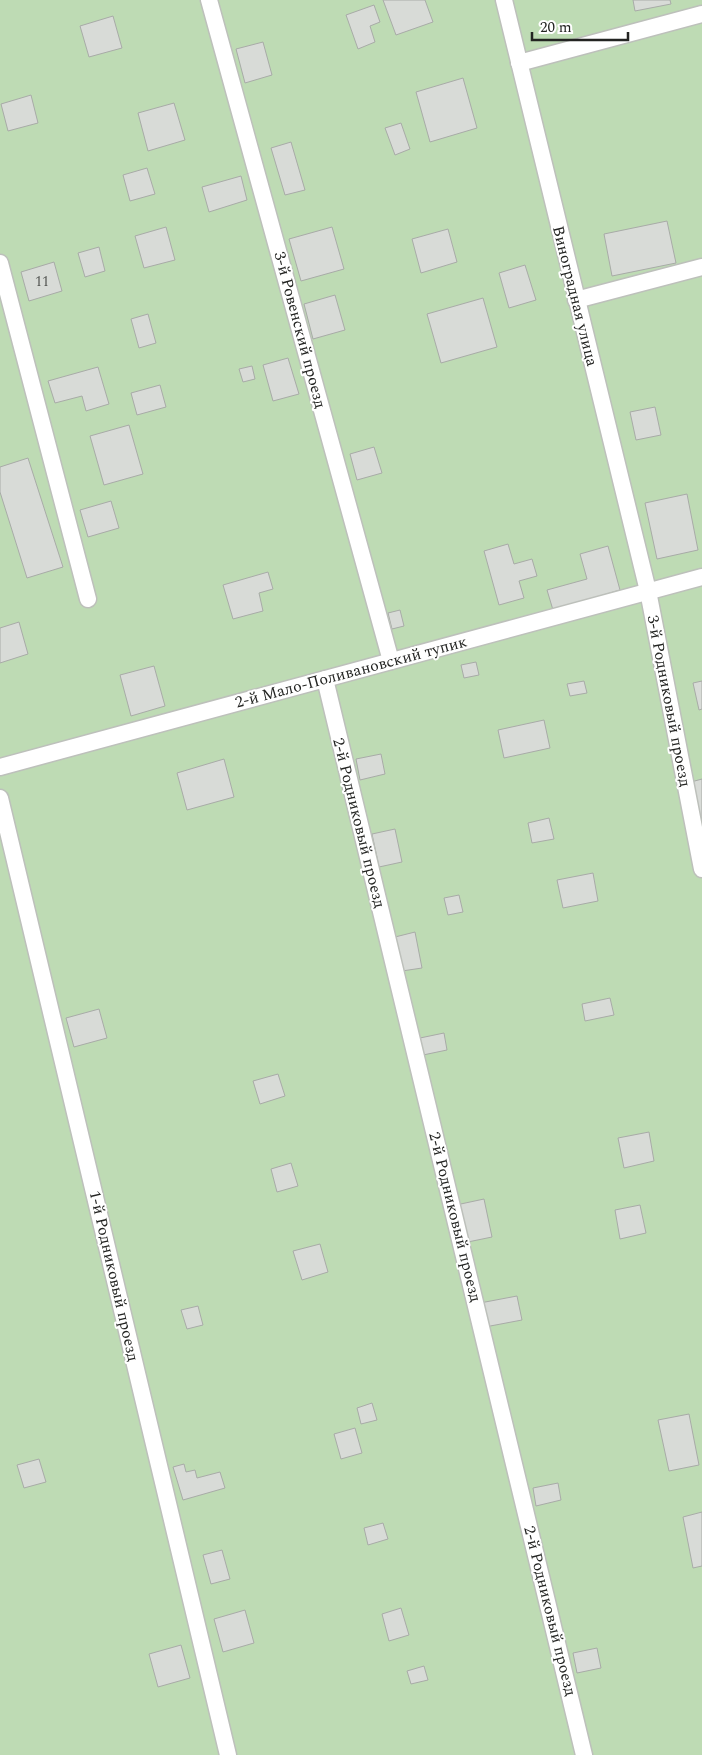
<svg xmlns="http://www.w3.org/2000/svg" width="702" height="1755" font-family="Spectral,serif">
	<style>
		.green { fill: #bedbb4 }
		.building { fill: #d8dbd7; stroke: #a8aba7 }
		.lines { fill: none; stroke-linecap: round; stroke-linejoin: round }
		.lane-casing { stroke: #bdc0bb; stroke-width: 19 }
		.lane { stroke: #fff; stroke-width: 16 }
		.labels { text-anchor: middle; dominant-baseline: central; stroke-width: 4; stroke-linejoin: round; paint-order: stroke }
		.number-label { font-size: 14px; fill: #50524f }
		.street-label { font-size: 16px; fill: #232422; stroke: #fff }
	</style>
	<rect width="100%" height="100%" fill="#f6f9f4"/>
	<!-- green -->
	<rect class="green" x="0" y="0" width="702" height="1755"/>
	<!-- building -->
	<g class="building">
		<polygon points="383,0 425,0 433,22 396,35"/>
		<polygon points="633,0 670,0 671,4 635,11"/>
		<polygon points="374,5 380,22 370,26 375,42 358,49 346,15"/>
		<polygon points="113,16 122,48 89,57 80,26"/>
		<polygon points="263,42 272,75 245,83 236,49"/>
		<polygon points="463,78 477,128 430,142 416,92"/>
		<polygon points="31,95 38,123 8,131 1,104"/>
		<polygon points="174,103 185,140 148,151 138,113"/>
		<polygon points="401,123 410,149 395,155 385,128"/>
		<polygon points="291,142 305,190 285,195 271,148"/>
		<polygon points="147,168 155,194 130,201 123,175"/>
		<polygon points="241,176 247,200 209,212 202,187"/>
		<polygon points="667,221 676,263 612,276 604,234"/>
		<polygon points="166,227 175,260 144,268 135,236"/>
		<polygon points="332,227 344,269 301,281 289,239"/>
		<polygon points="448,229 457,262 421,273 412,239"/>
		<polygon points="99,247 105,271 85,277 78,253"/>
		<polygon points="54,262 62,291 29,301 21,272"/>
		<polygon points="525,265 536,300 509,308 499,273"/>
		<polygon points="335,295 345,330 313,339 304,304"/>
		<polygon points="483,298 497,347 441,363 427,314"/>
		<polygon points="148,314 156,343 139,348 131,319"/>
		<polygon points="288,358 299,394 273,401 263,365"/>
		<polygon points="252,366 255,379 243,382 239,369"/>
		<polygon points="98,367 109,404 86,411 82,396 55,403 48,381"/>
		<polygon points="160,385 166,407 137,415 131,393"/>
		<polygon points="655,407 661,435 636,440 630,412"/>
		<polygon points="129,425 143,474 104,485 90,436"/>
		<polygon points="374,447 382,473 357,480 350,454"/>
		<polygon points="28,458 63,567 27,578 0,492 0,467"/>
		<polygon points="687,494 698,550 657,559 645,503"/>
		<polygon points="111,501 119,528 88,537 80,510"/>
		<polygon points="508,544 514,564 532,559 537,576 519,581 524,598 499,605 484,551"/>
		<polygon points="608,546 620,590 553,610 547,590 587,579 580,554"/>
		<polygon points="268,572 273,589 259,593 263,611 233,619 223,585"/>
		<polygon points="400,610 404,626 392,629 388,613"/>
		<polygon points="19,622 28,654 0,663 0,628"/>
		<polygon points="476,662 479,675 464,678 461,665"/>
		<polygon points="154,666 165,706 131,716 120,675"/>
		<polygon points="584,681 587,693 570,696 567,684"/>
		<polygon points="702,681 702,709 699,710 693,683"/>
		<polygon points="544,720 550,748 504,758 498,730"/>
		<polygon points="381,754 385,774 360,780 356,759"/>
		<polygon points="224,759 234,797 187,810 177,773"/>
		<polygon points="702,779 702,818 699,819 691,782"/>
		<polygon points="549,818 554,839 532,843 528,823"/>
		<polygon points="395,829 402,862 379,867 372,834"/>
		<polygon points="593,873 598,901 563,908 557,880"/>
		<polygon points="459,895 463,912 448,915 444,898"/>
		<polygon points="415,932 422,968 402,971 395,937"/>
		<polygon points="610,998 614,1015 585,1021 582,1004"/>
		<polygon points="99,1009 107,1038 74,1047 66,1018"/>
		<polygon points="444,1033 447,1050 423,1055 420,1038"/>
		<polygon points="278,1074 285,1096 260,1104 253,1081"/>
		<polygon points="649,1132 654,1161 624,1168 618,1138"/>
		<polygon points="291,1163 298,1186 277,1192 271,1169"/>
		<polygon points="484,1199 492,1237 463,1243 456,1205"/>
		<polygon points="640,1205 646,1233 620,1239 615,1210"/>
		<polygon points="320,1244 328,1272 302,1280 293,1251"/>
		<polygon points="517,1296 522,1320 485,1327 480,1303"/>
		<polygon points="198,1306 203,1325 187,1329 181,1310"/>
		<polygon points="372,1403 377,1420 361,1424 357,1408"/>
		<polygon points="689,1414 699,1465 669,1471 658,1420"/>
		<polygon points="355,1428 362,1453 341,1459 334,1434"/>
		<polygon points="39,1459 46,1482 24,1488 17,1465"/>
		<polygon points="184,1464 186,1472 195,1470 197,1478 220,1472 225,1488 183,1500 173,1467"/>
		<polygon points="558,1483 561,1500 536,1506 533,1488"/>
		<polygon points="702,1512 702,1566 693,1568 683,1517"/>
		<polygon points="383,1523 388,1539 368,1545 364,1528"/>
		<polygon points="222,1550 230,1579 211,1584 203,1555"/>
		<polygon points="401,1608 409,1635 389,1641 382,1614"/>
		<polygon points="245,1610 254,1643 223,1652 214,1619"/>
		<polygon points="181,1645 190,1678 158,1687 149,1654"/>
		<polygon points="597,1648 601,1668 577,1673 573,1653"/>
		<polygon points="424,1666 428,1680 411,1684 407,1671"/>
	</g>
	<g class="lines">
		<defs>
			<g id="lane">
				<polyline points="209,0 391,661"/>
				<polyline points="504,0 648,591 702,869"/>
				<polyline points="519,63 702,14"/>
				<polyline points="0,263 88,599"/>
				<polyline points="576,300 702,267"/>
				<polyline points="325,679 584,1755"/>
				<polyline points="0,767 702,577"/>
				<polyline points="0,798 228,1755"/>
			</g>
		</defs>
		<!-- lane casing -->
		<use href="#lane" class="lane-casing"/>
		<!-- lane -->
		<use href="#lane" class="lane"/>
	</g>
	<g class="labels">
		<!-- number labels -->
		<g class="number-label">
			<text x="42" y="281">11</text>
		</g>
		<!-- street labels -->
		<g class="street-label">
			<text transform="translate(575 296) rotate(76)">Виноградная улица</text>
			<text transform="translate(300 330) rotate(75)">3-й Ровенский проезд</text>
			<text transform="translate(351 672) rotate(-15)">2-й Мало-Поливановский тупик</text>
			<text transform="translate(669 701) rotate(79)">3-й Родниковый проезд</text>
			<text transform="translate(359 823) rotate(76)">2-й Родниковый проезд</text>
			<text transform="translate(455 1217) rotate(76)">2-й Родниковый проезд</text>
			<text transform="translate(114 1276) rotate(77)">1-й Родниковый проезд</text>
			<text transform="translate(550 1611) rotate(76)">2-й Родниковый проезд</text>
		</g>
	</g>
	<!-- scale -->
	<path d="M532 32v8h96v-8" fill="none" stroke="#232422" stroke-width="2.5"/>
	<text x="540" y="32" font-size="15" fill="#232422" stroke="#ffffff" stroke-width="4" paint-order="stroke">20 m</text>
</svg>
